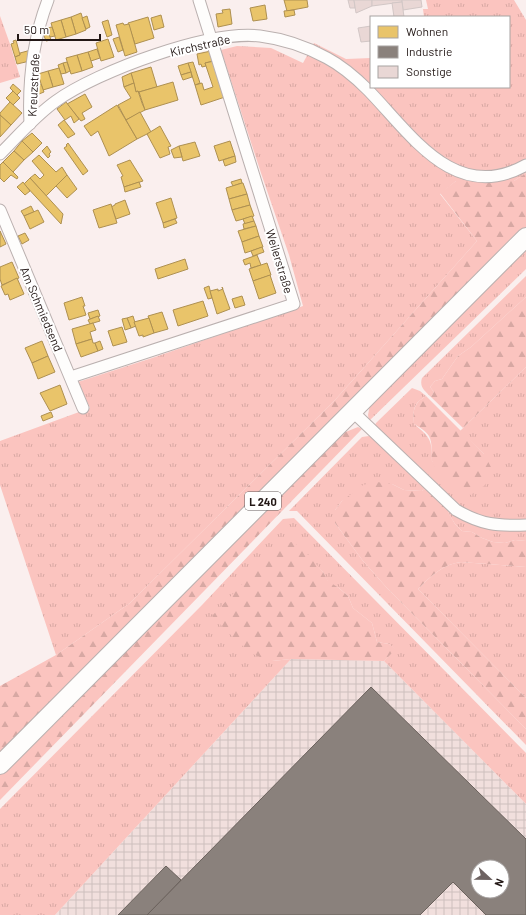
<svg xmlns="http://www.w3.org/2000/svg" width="526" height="915" font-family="Barlow,sans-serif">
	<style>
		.industrial { fill: url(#industrial-grid); fill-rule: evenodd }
		.grass { fill: url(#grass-tufts) }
		.forest { fill: url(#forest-firs) }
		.homes { fill: #e9c46a; stroke: #ae9051 }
		.industry { fill: #8a817c; stroke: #6b625d; fill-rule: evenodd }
		.building { fill: #e9d7d5; stroke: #d2c7c6 }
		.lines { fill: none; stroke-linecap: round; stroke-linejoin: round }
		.street-casing { stroke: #bab0af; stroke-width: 13 }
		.primary-casing { stroke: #bab0af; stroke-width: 20 }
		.street { stroke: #fefdfc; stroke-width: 11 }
		.primary { stroke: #fefdfc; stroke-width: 18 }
		.labels { text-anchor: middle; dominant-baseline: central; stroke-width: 4; stroke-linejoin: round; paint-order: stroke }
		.shield { fill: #fff; stroke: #655d5c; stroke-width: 1 }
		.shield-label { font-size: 11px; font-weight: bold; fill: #231816 }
		.street-label { font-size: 12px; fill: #231816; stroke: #fff }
	</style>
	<defs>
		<pattern id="industrial-grid" width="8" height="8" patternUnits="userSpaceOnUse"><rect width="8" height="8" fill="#f1dfdd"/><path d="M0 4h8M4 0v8" fill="none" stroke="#cebfbd"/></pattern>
		<pattern id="grass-tufts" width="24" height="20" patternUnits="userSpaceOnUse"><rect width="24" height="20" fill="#fbc4bf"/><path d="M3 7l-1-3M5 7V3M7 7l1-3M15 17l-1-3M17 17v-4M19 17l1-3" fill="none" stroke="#d7a8a3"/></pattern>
		<pattern id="forest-firs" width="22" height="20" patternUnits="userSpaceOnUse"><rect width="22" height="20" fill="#fbc4bf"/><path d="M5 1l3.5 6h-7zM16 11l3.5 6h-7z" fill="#d7a8a3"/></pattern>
	</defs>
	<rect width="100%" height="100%" fill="#faefee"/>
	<!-- industrial -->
	<path class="industrial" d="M291 659 384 661 526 804V915H55ZM478 867H502V891H478Z"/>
	<!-- grass -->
	<g class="grass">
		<polygon points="426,0 514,0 526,20 526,173 514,181 456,181 440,194 477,241 335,400 130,603 56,655 0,485 0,441 90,408 78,382 152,358 303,306 289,255 261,173 221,50 237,46 271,48 303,63 314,43 346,59 371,58 371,87 509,87 509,17 424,17 423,9 428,9"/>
		<polygon points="0,16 10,44 20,77 0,83"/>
		<polygon points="526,246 526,269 369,421 368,415 370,404"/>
		<path d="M526 276V297L471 347 458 356 442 379 435 381 430 387 434 392 431 397C425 391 419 387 422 378Z"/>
		<path d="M526 367V520L494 519 478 516 461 506 438 487 374 427 376 423 412 388 420 391 426 396C413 404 413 409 414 424 431 438 432 440 432 462L484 454 460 431Z"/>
		<polygon points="369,436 373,438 426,488 422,491 404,490 392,484 342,501 335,510 335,523 363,561 387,588 526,729 526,745 297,511 289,511 358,441 362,437"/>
		<polygon points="448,509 474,524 493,530 526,529 526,541 515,540 505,543 493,542 482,538 472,532 462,531 455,524 449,514"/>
		<polygon points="294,518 526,753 526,804 384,661 395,649 389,644 377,642 372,623 353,608 348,596 339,588 328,582 323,572 313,562 272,661 291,659 55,915 0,915 0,809 202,605 283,519"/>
		<path d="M461 562 526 567V698L418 589C431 576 443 564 461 562Z"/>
	</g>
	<!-- forest -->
	<g class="forest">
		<polygon points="526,173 526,227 343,409 0,754 0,686 56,655 130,603 335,400 477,241 440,193 456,181 514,181"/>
		<polygon points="526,297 526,367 463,428 431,397 434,392 430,387 435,381 442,379 458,356 471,347"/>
		<path d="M426 396 484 454 492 469C489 484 483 488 470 495 458 491 434 474 432 461 431 452 433 444 429 436 426 431 419 427 414 424 413 410 413 404 426 396Z"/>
		<polygon points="358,427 362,429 0,800 0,772 343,433"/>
		<path d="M377 482 392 484 404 490 422 491 426 488 448 509 449 514 455 524 462 531 472 532 482 538 493 542 505 543 515 540 526 541V567L461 562C443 564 431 576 418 589L526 698V729L387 588 363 561 335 523V510L342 501 363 485Z"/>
		<polygon points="292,542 301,547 323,572 328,581 339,588 348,596 353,608 372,623 377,642 389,644 396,649 384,661 291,659 272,661 255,655 240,644 212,616 280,544"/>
	</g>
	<!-- homes -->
	<g class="homes">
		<polygon points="284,0 307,0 308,7 287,11"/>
		<polygon points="265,5 267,19 253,21 250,8"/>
		<polygon points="230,9 232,24 218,27 216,14 223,13 222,10"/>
		<polygon points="294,10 295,15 285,17 284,11"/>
		<polygon points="81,13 86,30 76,34 71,17"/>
		<polygon points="161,15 164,27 154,30 151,18"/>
		<polygon points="87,16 90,27 86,29 82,18"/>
		<polygon points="71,17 76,34 66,37 61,20"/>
		<polygon points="148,17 154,38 135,44 128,23"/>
		<polygon points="61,20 66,37 56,40 51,23"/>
		<polygon points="108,20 112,35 107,37 102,22"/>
		<polygon points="123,23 124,25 129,24 137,52 125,56 116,25"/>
		<polygon points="52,27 55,36 50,37 47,28"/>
		<polygon points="48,31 51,40 46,41 43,33"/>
		<polygon points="119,37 123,50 118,52 113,39"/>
		<polygon points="108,39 114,57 101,61 96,43"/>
		<polygon points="16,40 20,55 15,57 11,44 14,43 13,41"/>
		<polygon points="97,49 100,58 91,61 88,52"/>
		<polygon points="31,50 30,61 17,64 15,57 20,55 20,53"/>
		<polygon points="211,51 214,61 205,63 206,66 202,67 201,64 199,65 197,54"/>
		<polygon points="88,52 93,67 82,71 77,55"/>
		<polygon points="77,55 82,71 71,74 66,58"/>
		<polygon points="214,61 225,97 201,105 195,85 202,83 204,90 213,87 205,63"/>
		<polygon points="67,62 70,71 66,73 63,63"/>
		<polygon points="193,62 200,83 195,85 188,63"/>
		<polygon points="63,63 66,73 61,74 58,65"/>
		<polygon points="188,63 191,72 181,75 178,66"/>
		<polygon points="151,67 157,87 139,92 138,91 136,92 131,73"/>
		<polygon points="59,68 64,84 53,87 48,71"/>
		<polygon points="48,71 53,87 43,90 38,74"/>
		<polygon points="191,72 192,77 183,80 181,75"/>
		<polygon points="131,73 134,83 124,87 122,77"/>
		<polygon points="173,82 178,100 145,110 139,92"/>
		<polygon points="134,83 136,92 138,91 142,103 145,110 126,120 118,105 131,98 124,87"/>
		<polygon points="13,84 21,91 17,95 10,88"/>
		<polygon points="41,84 44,92 39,94 36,85"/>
		<polygon points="13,91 20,98 13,105 6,98"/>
		<polygon points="85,94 92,107 82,113 85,119 81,121 67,104"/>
		<polygon points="10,102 22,113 11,125 0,115 0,113"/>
		<polygon points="66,102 79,119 74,123 71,116 65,120 57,109"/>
		<polygon points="117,105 137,139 109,156 98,131 91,136 84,126"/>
		<polygon points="140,112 151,132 137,139 126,120"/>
		<polygon points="0,115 11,125 0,137"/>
		<polygon points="64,120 75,134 68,138 58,125"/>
		<polygon points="160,126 171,146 168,147 170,154 160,158 147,134"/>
		<polygon points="32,133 42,143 33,152 22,141"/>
		<polygon points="22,141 33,152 24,160 14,151"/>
		<polygon points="230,141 235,156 219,161 214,146"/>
		<polygon points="195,142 200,156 183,161 179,146"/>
		<polygon points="68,143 88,171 83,175 64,148 67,146 66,145"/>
		<polygon points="47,146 51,152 49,154 50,156 48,158 42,151"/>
		<polygon points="179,146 182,157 174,158 171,150"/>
		<polygon points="14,151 24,160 13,172 3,162"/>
		<polygon points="39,155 56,172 62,167 67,175 46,196 30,178 35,174 40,179 44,175 32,161"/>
		<polygon points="235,156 236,162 225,166 223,160"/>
		<polygon points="130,160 143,181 124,187 121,177 123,176 117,165"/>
		<polygon points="3,162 18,177 17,179 11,175 4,182 0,178 0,165"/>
		<polygon points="67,175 77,189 67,198 56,186"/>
		<polygon points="30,178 63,214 61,224 24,184"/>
		<polygon points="241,179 242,183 233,186 231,182"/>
		<polygon points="23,182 30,191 25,195 17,187"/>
		<polygon points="139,182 141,187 125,192 124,187"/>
		<polygon points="242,183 243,183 247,194 229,199 226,188"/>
		<polygon points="247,194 250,205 232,210 229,199"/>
		<polygon points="171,198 177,218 163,223 156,203"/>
		<polygon points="125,200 130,214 116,219 111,207 115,205 115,204"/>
		<polygon points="111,204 117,223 99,228 93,210"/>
		<polygon points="250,205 254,216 236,221 232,210"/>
		<polygon points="31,206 34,212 24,216 21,211"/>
		<polygon points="38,210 44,222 30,229 24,216"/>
		<polygon points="252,216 254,221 245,224 243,219"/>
		<polygon points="175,219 177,223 164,228 163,223"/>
		<polygon points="254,221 256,226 244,229 243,224"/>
		<polygon points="256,226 259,236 242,242 238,231"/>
		<polygon points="0,231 6,244 0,247"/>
		<polygon points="25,233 29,240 22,244 18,236"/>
		<polygon points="259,236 263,247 245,253 242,242"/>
		<polygon points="262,247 264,252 253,256 251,251"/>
		<polygon points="257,255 261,265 251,268 250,263 245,265 243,260"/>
		<polygon points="185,259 188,269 158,279 155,269"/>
		<polygon points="12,262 19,278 2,285 0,279 0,267"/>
		<polygon points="267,263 271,275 253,281 249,269"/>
		<polygon points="270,275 276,293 259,299 253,281"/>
		<polygon points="17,278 24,294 10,300 8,294 5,295 1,286"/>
		<polygon points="209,286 212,298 208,299 204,288"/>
		<polygon points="222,287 230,309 217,314 210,291 218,289 218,291 223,289"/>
		<polygon points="242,296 245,305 235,308 232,299"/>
		<polygon points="82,297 85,306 83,306 86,315 69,320 64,303"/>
		<polygon points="203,301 208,316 178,326 173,310"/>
		<polygon points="98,310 100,316 90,319 88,313"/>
		<polygon points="162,312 168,329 154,333 148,316"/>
		<polygon points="98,316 100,321 90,324 88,320"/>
		<polygon points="133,316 136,326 131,328 127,318"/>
		<polygon points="127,318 131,328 125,330 122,319"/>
		<polygon points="149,318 154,333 143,337 143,335 139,336 134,322"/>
		<polygon points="93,323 96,330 90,332 92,339 76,344 72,329"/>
		<polygon points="122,327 127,342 113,346 108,331"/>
		<polygon points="92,339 93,343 95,343 98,351 81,357 76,344"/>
		<polygon points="42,341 48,356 32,363 25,348"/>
		<polygon points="100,341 103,349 98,351 95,343"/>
		<polygon points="48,356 55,372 38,379 32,363"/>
		<polygon points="60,385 67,404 50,411 40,393"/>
		<polygon points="51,412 53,417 43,421 41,416"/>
	</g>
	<!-- industry -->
	<g class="industry">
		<path d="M371 687 526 839V915H486L453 882 420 915H147ZM478 867H502V891H478Z"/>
		<polygon points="166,866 181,880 147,915 118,915"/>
	</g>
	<!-- building -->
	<g class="building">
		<polygon points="348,0 354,0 355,8 350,8"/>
		<polygon points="354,0 372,0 372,6 356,13"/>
		<polygon points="372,0 402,0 402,2 372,6"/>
		<polygon points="402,0 421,0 422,7 403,10"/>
		<polygon points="402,2 404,17 394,17 392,3"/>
		<polygon points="371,26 371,41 361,42 358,28"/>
	</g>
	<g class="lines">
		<defs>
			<g id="street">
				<path d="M30 124C28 82 33 39 48 0"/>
				<path d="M0 154C18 136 36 115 56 101 98 71 209 30 260 36 284 39 307 47 327 58 342 66 356 78 368 90 411 134 455 205 526 165"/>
				<polyline points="0,210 83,408"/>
				<polyline points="71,377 294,304 199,0"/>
				<path d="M352 411 456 510C482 525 497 526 526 525"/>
			</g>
			<polyline id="primary" points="0,765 526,237"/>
		</defs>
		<!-- street casing -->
		<use href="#street" class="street-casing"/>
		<!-- primary casing -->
		<use href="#primary" class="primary-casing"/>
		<!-- street -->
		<use href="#street" class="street"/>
		<!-- primary -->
		<use href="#primary" class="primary"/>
	</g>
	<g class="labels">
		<!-- shield labels -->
		<rect class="shield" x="245" y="492" width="36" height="18" rx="3"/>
		<g class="shield-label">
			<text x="263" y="501">L 240</text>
		</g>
		<!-- street labels -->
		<g class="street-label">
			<text transform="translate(200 45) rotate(-13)">Kirchstraße</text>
			<text transform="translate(33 85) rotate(-87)">Kreuzstraße</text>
			<text transform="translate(280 261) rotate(73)">Weilerstraße</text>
			<text transform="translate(42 309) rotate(67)">Am Schmiedsend</text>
		</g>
	</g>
	<!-- legend -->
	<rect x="370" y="16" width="140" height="72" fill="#ffffff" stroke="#a7a3a2"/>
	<rect x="378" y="26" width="20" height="12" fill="#e9c46a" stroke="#a7a3a2"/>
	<text x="406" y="36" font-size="12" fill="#231816">Wohnen</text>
	<rect x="378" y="46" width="20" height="12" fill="#8a817c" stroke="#a7a3a2"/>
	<text x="406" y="56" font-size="12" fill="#231816">Industrie</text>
	<rect x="378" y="66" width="20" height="12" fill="#e9d7d5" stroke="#a7a3a2"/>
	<text x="406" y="76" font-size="12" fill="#231816">Sonstige</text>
	<!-- north arrow -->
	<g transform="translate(490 879) rotate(112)"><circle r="19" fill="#ffffff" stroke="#a7a3a2"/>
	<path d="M0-3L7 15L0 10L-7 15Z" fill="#6e6362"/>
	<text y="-6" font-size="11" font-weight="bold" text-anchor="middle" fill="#231816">N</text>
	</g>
	<!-- scale -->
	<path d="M18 34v6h82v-6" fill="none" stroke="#231816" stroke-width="2"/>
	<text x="24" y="34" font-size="12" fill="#231816" stroke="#ffffff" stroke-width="3" paint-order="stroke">50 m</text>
</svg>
